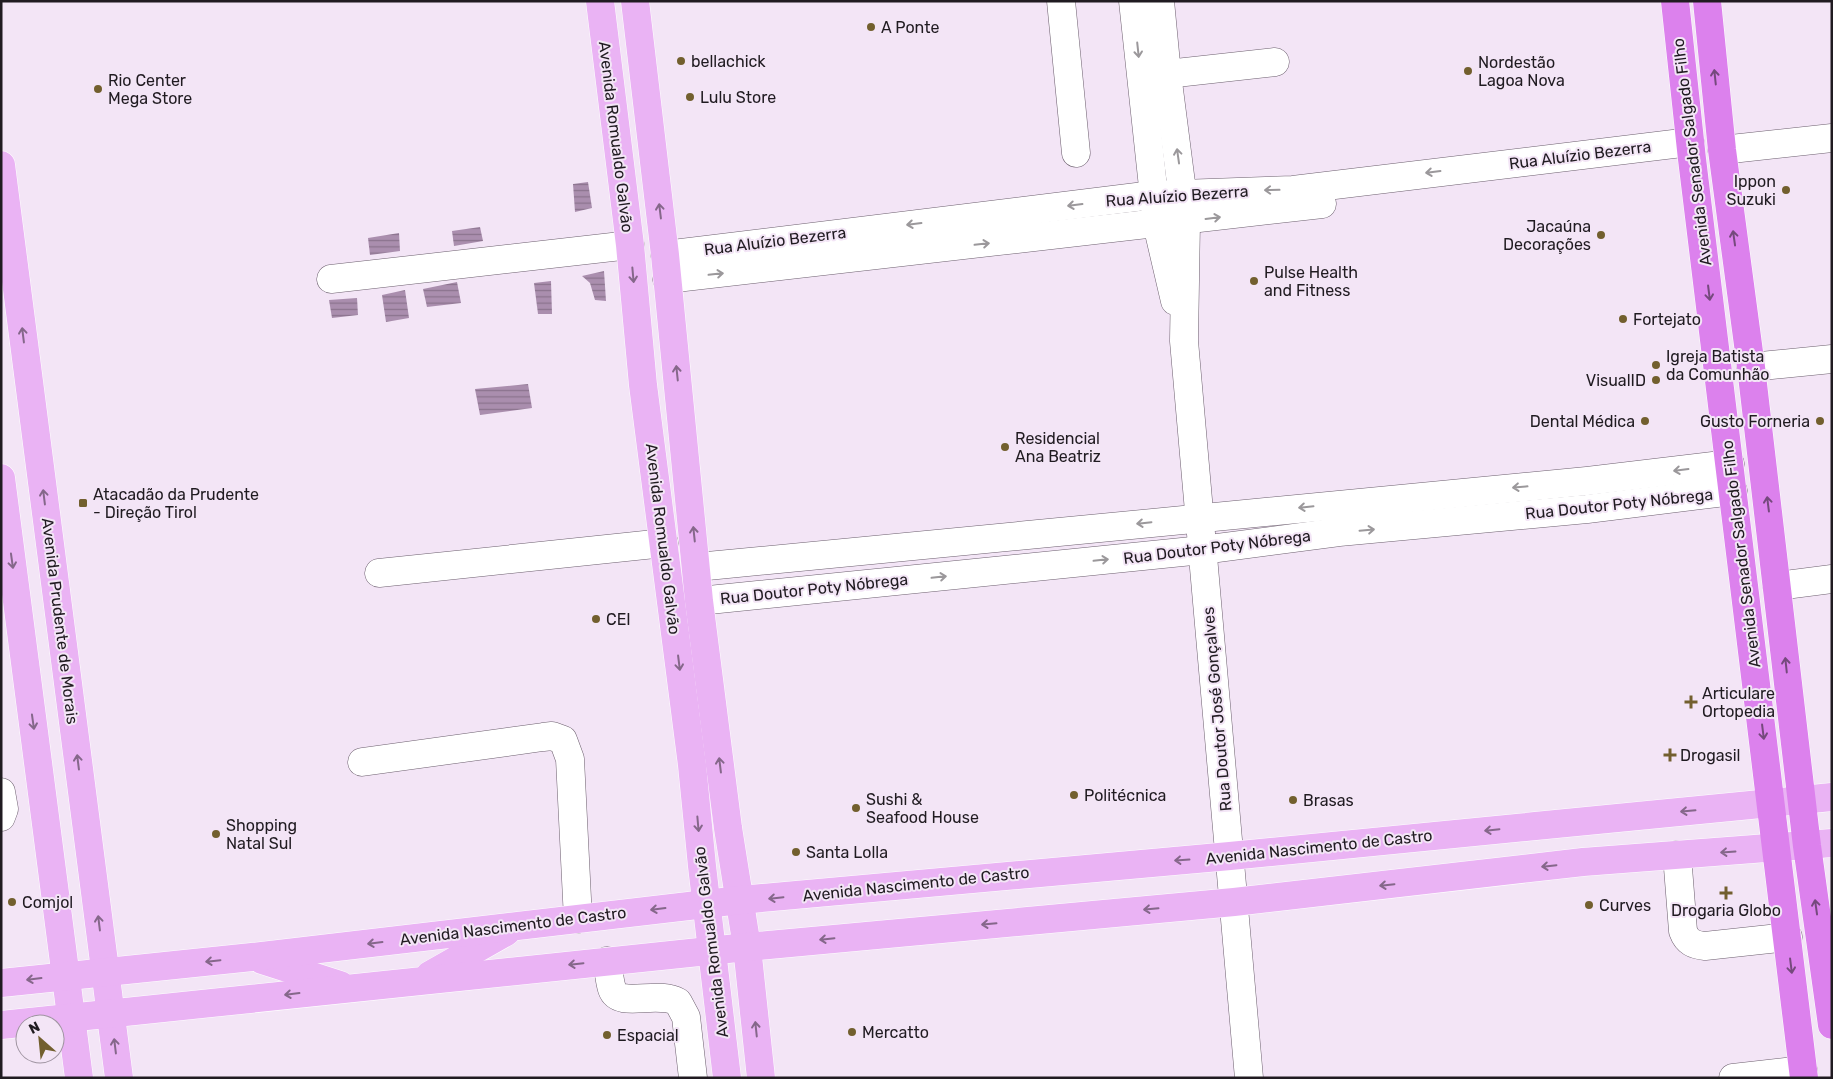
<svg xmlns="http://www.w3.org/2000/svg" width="1833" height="1079" font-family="Rubik,sans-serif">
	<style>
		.water { fill: url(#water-rules) }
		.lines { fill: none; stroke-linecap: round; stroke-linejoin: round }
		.minor-casing { stroke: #6c5f6e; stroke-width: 29 }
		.major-casing { stroke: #fff; stroke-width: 29 }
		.highway-casing { stroke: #fff; stroke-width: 29 }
		.minor { stroke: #fff; stroke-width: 28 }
		.major { stroke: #eab3f4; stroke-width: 28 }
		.highway { stroke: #dc81ed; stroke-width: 28 }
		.oneway { stroke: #9b989b }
		.oneway2 { stroke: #75497d }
		.oneway3 { stroke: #85678a }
		.poi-dot { fill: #725f2e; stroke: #f3e5f6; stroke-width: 2 }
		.labels { text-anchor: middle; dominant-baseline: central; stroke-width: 4; stroke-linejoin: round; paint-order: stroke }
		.poi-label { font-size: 16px; fill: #201b21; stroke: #f3e5f6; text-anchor: start }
		.street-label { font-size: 16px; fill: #201b21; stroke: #f3e5f6 }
	</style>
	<defs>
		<pattern id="water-rules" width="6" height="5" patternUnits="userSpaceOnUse" patternTransform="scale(1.25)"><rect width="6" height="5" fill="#aa8eae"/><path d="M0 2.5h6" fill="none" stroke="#8a738d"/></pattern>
	</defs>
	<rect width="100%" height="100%" fill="#f3e5f6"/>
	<!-- water -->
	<g class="water">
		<polygon points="588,182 592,208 575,212 573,184"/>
		<polygon points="480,227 483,241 454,246 452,231"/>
		<polygon points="399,233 400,251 370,255 368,238"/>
		<polygon points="604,271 606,301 595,300 590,283 582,276"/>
		<polygon points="551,281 552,314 538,314 534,283"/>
		<polygon points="457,282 461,303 427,307 423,289"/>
		<polygon points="405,290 409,318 386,322 382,295"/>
		<polygon points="357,298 358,315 332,318 329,300"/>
		<polygon points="528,384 532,408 480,415 475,389"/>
	</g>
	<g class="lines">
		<defs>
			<g id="minor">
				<polyline points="1061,1 1076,153"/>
				<polyline points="1133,1 1157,224 1175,301"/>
				<polyline points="1160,1 1167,74 1186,222 1184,341 1249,1078"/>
				<polyline points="1167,74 1275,62"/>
				<polyline points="1722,150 1832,138"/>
				<polyline points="665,255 1153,195 1293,190 1690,142"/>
				<polyline points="331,279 630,245"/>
				<polyline points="667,279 1322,204"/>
				<polyline points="1751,367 1832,359"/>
				<polyline points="697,567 1587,481 1730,464"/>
				<polyline points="379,573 664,543"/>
				<polyline points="1777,586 1832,579"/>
				<polyline points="699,601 1202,550 1339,532 1587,509 1733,491"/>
				<polyline points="362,762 543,737 552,736 563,740 570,759 578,919"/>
				<polyline points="1,792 4,809 1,817"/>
				<path d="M1677 855 1683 931C1687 942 1694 945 1705 946L1788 937"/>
				<path d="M607 961C609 970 609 980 612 989 619 1009 657 990 678 1002L686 1017 693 1078"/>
				<polyline points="1733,1078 1803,1070"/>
			</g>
			<g id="major">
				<polyline points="600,1 630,245 643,385 692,765 702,866 727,1078"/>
				<polyline points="635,1 665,255 699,601 728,828 747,947 761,1078"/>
				<polyline points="1,165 119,1078"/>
				<polyline points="1,478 79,1078"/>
				<polyline points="262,960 340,985"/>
				<polyline points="430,975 506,932"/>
				<polyline points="1,983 252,957 740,900 1230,856 1832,797"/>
				<polyline points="1,1025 747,947 1234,902 1583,862 1832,843"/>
			</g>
			<g id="highway">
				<polyline points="1675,1 1692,159 1804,1078"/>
				<polyline points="1707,1 1722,150 1751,367 1807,846 1832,1025"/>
			</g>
		</defs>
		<!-- minor casing -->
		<use href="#minor" class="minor-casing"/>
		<!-- major casing -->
		<use href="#major" class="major-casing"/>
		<!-- highway casing -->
		<use href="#highway" class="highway-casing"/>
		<!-- minor -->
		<use href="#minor" class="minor"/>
		<!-- major -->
		<use href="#major" class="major"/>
		<!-- highway -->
		<use href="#highway" class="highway"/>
	</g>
	<!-- one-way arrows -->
	<defs><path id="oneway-shaft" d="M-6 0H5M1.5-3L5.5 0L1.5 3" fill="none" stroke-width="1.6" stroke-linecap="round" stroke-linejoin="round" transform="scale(1.25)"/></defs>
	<g class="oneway">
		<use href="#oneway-shaft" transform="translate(1138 50) rotate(84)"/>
		<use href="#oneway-shaft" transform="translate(1178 156) rotate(-98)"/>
		<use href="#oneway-shaft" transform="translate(1433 172) rotate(173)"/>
		<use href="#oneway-shaft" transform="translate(1272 190) rotate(179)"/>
		<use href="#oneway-shaft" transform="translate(1075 205) rotate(173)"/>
		<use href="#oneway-shaft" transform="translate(1213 218) rotate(-7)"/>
		<use href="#oneway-shaft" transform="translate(914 224) rotate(173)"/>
		<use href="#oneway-shaft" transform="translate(982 244) rotate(-6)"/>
		<use href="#oneway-shaft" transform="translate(716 274) rotate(-6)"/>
		<use href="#oneway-shaft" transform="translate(1681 470) rotate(173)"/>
		<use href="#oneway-shaft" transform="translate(1520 487) rotate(175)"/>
		<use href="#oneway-shaft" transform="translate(1306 507) rotate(174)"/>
		<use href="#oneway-shaft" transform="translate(1144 523) rotate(174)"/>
		<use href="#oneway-shaft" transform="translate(1367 530) rotate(-5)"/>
		<use href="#oneway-shaft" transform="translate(1101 560) rotate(-6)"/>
		<use href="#oneway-shaft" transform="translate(939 577) rotate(-6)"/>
	</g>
	<g class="oneway2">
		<use href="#oneway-shaft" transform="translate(1715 77) rotate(-96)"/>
		<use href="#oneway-shaft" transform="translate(1734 238) rotate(-98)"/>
		<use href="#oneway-shaft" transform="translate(1709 293) rotate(83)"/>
		<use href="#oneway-shaft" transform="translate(1768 504) rotate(-97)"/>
		<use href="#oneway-shaft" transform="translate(1786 665) rotate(-96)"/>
		<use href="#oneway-shaft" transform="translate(1763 732) rotate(83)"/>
		<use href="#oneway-shaft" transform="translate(1816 907) rotate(-98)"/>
		<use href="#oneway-shaft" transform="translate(1791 966) rotate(83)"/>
	</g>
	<g class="oneway3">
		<use href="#oneway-shaft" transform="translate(660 211) rotate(-97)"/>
		<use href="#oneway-shaft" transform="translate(633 275) rotate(85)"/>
		<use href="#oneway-shaft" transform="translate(23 335) rotate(-97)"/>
		<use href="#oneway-shaft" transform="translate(677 373) rotate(-96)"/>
		<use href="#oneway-shaft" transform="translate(44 497) rotate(-97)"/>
		<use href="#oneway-shaft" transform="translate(694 534) rotate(-96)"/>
		<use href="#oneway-shaft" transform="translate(12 561) rotate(82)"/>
		<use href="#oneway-shaft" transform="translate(679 663) rotate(83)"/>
		<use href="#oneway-shaft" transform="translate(33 722) rotate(82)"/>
		<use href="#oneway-shaft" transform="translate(78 762) rotate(-97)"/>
		<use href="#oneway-shaft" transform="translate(720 765) rotate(-97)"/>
		<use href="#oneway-shaft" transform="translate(1688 811) rotate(175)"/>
		<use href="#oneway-shaft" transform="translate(698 824) rotate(85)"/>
		<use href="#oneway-shaft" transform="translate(1492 830) rotate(174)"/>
		<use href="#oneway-shaft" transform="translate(1728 852) rotate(176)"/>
		<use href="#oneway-shaft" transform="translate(1182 860) rotate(176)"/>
		<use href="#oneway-shaft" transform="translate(1549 866) rotate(174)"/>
		<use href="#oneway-shaft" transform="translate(1387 885) rotate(174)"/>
		<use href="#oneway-shaft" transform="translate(776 898) rotate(174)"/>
		<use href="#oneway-shaft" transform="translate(658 909) rotate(173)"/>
		<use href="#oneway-shaft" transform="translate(1151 909) rotate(175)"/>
		<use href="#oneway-shaft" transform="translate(99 923) rotate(-97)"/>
		<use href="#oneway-shaft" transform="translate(989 924) rotate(175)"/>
		<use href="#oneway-shaft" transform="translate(827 939) rotate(174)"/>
		<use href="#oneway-shaft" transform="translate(375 943) rotate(173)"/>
		<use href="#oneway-shaft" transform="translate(213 961) rotate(174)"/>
		<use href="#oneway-shaft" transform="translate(576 964) rotate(174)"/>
		<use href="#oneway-shaft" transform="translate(34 979) rotate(173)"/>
		<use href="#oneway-shaft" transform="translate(292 994) rotate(173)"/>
		<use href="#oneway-shaft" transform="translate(756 1029) rotate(-96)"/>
		<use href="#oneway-shaft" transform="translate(115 1046) rotate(-97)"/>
	</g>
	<!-- markers -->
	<g class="poi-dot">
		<circle cx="871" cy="27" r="5"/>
		<circle cx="681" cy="61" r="5"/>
		<circle cx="1468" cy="71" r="5"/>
		<circle cx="98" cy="89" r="5"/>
		<circle cx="690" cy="97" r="5"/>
		<circle cx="1786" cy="190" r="5"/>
		<circle cx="1601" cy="235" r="5"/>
		<circle cx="1254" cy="281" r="5"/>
		<circle cx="1623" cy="319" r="5"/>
		<circle cx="1656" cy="365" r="5"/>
		<circle cx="1656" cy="380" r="5"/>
		<circle cx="1645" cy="421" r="5"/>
		<circle cx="1820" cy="421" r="5"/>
		<circle cx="1005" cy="447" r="5"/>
		<rect x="78" y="498" width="10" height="10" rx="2.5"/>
		<circle cx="596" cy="619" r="5"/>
		<path d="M1688.5 694.5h5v5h5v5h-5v5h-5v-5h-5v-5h5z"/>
		<path d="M1667.5 747.5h5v5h5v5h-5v5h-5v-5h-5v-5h5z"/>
		<circle cx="1074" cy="795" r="5"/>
		<circle cx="1293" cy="800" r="5"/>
		<circle cx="856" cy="808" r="5"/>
		<circle cx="216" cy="834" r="5"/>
		<circle cx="796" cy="852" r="5"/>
		<path d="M1723.5 885.5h5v5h5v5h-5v5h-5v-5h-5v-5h5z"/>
		<circle cx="12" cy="902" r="5"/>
		<circle cx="1589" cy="905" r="5"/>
		<circle cx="852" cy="1032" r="5"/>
		<circle cx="607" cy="1035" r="5"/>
	</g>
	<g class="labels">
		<!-- poi labels -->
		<g class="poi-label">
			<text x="881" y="27">A Ponte</text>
			<text x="691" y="61">bellachick</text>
			<text x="1478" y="62">Nordestão<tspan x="1478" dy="18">Lagoa Nova</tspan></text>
			<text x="108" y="80">Rio Center<tspan x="108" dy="18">Mega Store</tspan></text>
			<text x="700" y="97">Lulu Store</text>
			<text x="1776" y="181" text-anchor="end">Ippon<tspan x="1776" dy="18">Suzuki</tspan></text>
			<text x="1591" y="226" text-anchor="end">Jacaúna<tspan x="1591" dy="18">Decorações</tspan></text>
			<text x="1264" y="272">Pulse Health<tspan x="1264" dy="18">and Fitness</tspan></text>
			<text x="1633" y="319">Fortejato</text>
			<text x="1666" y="356">Igreja Batista<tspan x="1666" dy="18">da Comunhão</tspan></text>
			<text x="1646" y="380" text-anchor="end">VisualID</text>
			<text x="1635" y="421" text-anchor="end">Dental Médica</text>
			<text x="1810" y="421" text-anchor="end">Gusto Forneria</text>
			<text x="1015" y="438">Residencial<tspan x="1015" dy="18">Ana Beatriz</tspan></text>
			<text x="93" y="494">Atacadão da Prudente<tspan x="93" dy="18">- Direção Tirol</tspan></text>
			<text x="606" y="619">CEI</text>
			<text x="1702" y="693">Articulare<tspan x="1702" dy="18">Ortopedia</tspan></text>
			<text x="1680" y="755">Drogasil</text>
			<text x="1084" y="795">Politécnica</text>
			<text x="866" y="799">Sushi &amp;<tspan x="866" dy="18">Seafood House</tspan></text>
			<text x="1303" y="800">Brasas</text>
			<text x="226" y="825">Shopping<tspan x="226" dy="18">Natal Sul</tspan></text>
			<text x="806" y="852">Santa Lolla</text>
			<text x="22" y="902">Comjol</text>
			<text x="1599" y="905">Curves</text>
			<text x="1726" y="910" text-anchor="middle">Drogaria Globo</text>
			<text x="862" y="1032">Mercatto</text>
			<text x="617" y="1035">Espacial</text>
		</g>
		<!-- street labels -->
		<g class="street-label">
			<text transform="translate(616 137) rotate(83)">Avenida Romualdo Galvão</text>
			<text transform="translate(1692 152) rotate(-97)">Avenida Senador Salgado Filho</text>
			<text transform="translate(1580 155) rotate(-7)">Rua Aluízio Bezerra</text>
			<text transform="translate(1177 196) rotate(-4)">Rua Aluízio Bezerra</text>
			<text transform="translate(775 241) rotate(-7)">Rua Aluízio Bezerra</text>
			<text transform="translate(1619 504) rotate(-6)">Rua Doutor Poty Nóbrega</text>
			<text transform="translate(663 539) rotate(83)">Avenida Romualdo Galvão</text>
			<text transform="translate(1217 547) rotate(-7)">Rua Doutor Poty Nóbrega</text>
			<text transform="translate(1741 554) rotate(-97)">Avenida Senador Salgado Filho</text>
			<text transform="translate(814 589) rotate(-6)">Rua Doutor Poty Nóbrega</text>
			<text transform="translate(60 621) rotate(83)">Avenida Prudente de Morais</text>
			<text transform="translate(1217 709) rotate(-95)">Rua Doutor José Gonçalves</text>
			<text transform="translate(1319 847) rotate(-6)">Avenida Nascimento de Castro</text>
			<text transform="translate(916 884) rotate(-6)">Avenida Nascimento de Castro</text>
			<text transform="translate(513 926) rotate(-7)">Avenida Nascimento de Castro</text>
			<text transform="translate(711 942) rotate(-97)">Avenida Romualdo Galvão</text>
		</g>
	</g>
	<!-- border -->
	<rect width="1833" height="1079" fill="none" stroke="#201b21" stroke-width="5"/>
	<!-- north arrow -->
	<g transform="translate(40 1039) rotate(333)"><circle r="24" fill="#f3e5f6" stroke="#9f94a1"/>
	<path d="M0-4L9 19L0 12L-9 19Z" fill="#725f2e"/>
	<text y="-8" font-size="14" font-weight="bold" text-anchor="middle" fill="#201b21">N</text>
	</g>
</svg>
